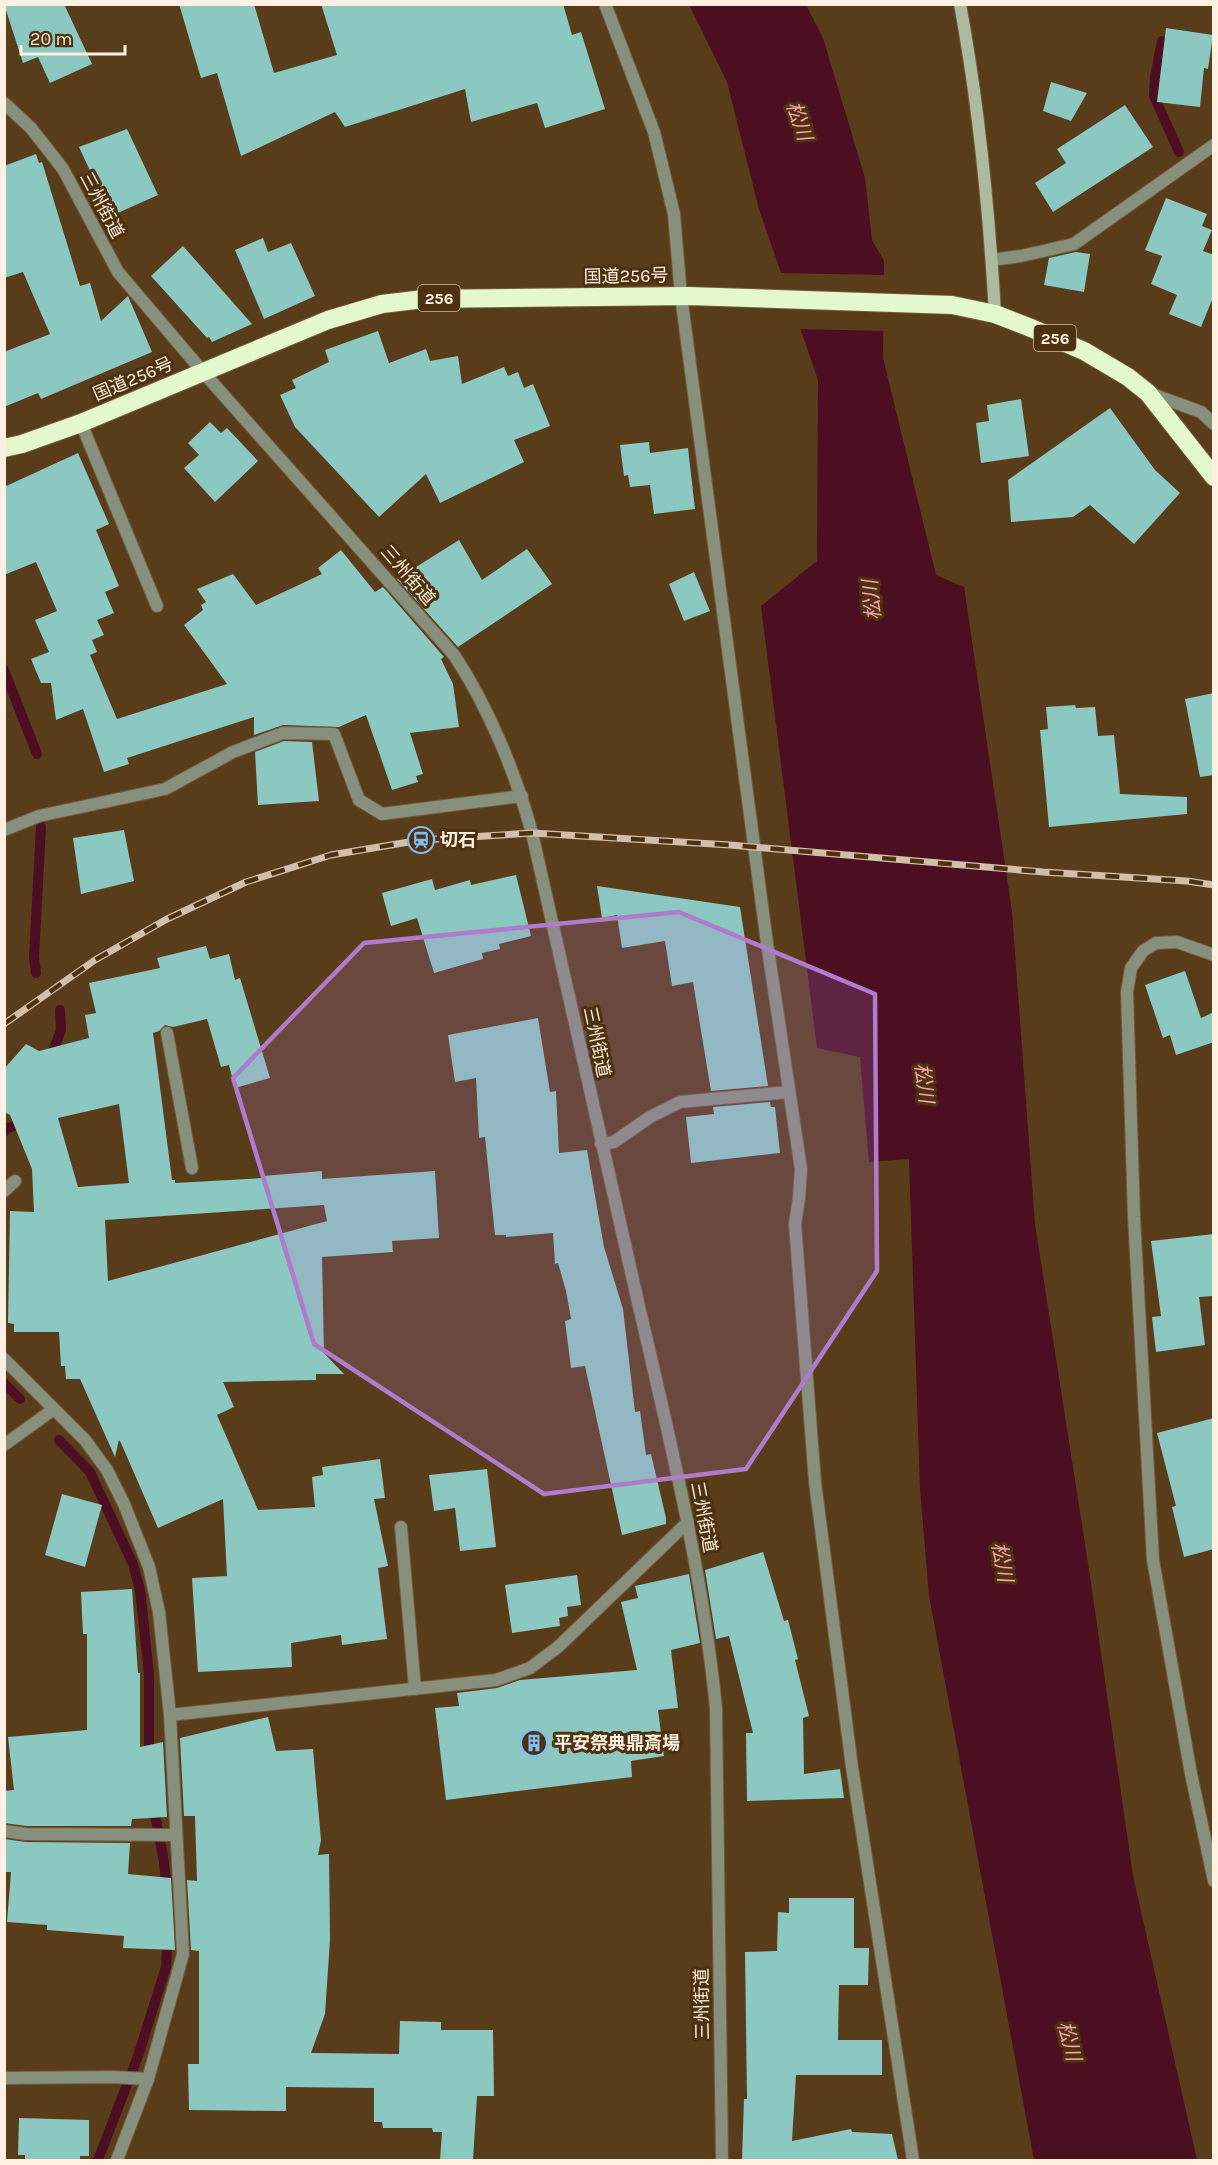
<svg xmlns="http://www.w3.org/2000/svg" width="1218" height="2165" font-family="Karla,'Noto Sans JP',sans-serif">
	<style>
		.water { fill: #4c0e21 }
		.pier { fill: #593c1a }
		.lines { fill: none; stroke-linecap: round; stroke-linejoin: round }
		.stream { stroke: #4c0e21; stroke-width: 10 }
		.building { fill: #8ac8c1; fill-rule: evenodd }
		.lane-casing { stroke: #74593a; stroke-width: 14 }
		.street-casing { stroke: #74593a; stroke-width: 14 }
		.secondary-casing { stroke: #74593a; stroke-width: 14 }
		.highway-casing { stroke: #74593a; stroke-width: 20 }
		.lane { stroke: #878f7d; stroke-width: 12 }
		.street { stroke: #878f7d; stroke-width: 12 }
		.secondary { stroke: #acba9d; stroke-width: 12 }
		.highway { stroke: #e3f8cb; stroke-width: 18 }
		.rail-casing { stroke: #d1bfaa; stroke-width: 7 }
		.rail { stroke: #4e320f; stroke-width: 4.5; stroke-dasharray: 14; stroke-linecap: butt }
		.marked { fill: #b07acd; fill-opacity: 0.2; stroke: #b07acd; stroke-width: 4.5; stroke-linejoin: round }
		.labels { text-anchor: middle; dominant-baseline: central; stroke-width: 6; stroke-linejoin: round; paint-order: stroke }
		.shield { fill: #4e320f; stroke: #cab7a2; stroke-width: 1.5 }
		.shield-label { font-size: 16px; font-weight: bold; fill: #fff0e1 }
		.street-label { font-size: 18px; fill: #fff0e1; stroke: #4e320f }
		.poi-label { font-size: 18px; font-weight: bold; fill: #fff0e1; stroke: #4e320f; text-anchor: start }
		.water-label { font-size: 20px; font-style: italic; fill: #fda1b2; stroke: #4e320f }
	</style>
	<rect width="100%" height="100%" fill="#593c1a"/>
	<!-- water -->
	<polygon class="water" points="689,5 806,5 823,38 865,178 872,240 884,261 883,358 936,575 964,587 1012,912 1035,1224 1090,1576 1133,1876 1197,2160 1034,2160 929,1596 920,1489 909,1159 869,1162 860,1057 817,1048 761,606 817,561 818,380 759,209 727,82"/>
	<!-- pier -->
	<polygon class="pier" points="777,273 886,275 886,331 796,329"/>
	<g class="lines">
		<!-- stream -->
		<g class="stream">
			<polyline points="1162,41 1155,77 1154,96 1179,152"/>
			<polyline points="4,670 37,754"/>
			<polyline points="36,973 34,957 41,827"/>
			<polyline points="50,1059 61,1030 60,1010"/>
			<polyline points="4,1132 5,1129 27,1122"/>
			<polyline points="4,1383 20,1399"/>
			<polyline points="59,1440 90,1472 133,1564 140,1590 149,1674 149,1759"/>
			<polyline points="153,1804 164,1862 167,1892"/>
			<polyline points="98,2160 138,2056 166,1967 168,1937"/>
		</g>
	</g>
	<!-- building -->
	<g class="building">
		<polygon points="4,4 64,4 92,64 50,83 38,57 23,63"/>
		<polygon points="179,4 254,4 274,73 337,55 321,4 563,4 572,35 581,32 605,109 545,128 537,103 471,122 465,89 345,127 335,112 241,156 217,73 201,78"/>
		<polygon points="1166,28 1213,35 1208,69 1204,68 1200,107 1157,102"/>
		<polygon points="1051,82 1087,93 1071,121 1043,111"/>
		<polygon points="1125,105 1153,147 1053,212 1035,183 1066,163 1057,149"/>
		<polygon points="127,129 158,195 111,216 79,147"/>
		<polygon points="36,154 39,163 42,162 80,286 90,283 101,321 128,296 152,352 41,399 38,393 4,407 4,352 50,334 23,272 4,278 4,166"/>
		<polygon points="1166,198 1207,214 1202,226 1212,230 1203,251 1214,255 1214,295 1201,327 1169,314 1177,295 1151,284 1162,256 1145,250"/>
		<polygon points="263,238 268,252 291,243 315,296 264,319 235,250"/>
		<polygon points="183,246 252,324 212,342 209,337 207,338 151,276"/>
		<polygon points="1076,252 1090,254 1084,292 1044,285 1049,258"/>
		<polygon points="378,331 389,363 426,349 430,361 458,356 462,384 504,367 508,376 518,372 524,388 533,384 550,426 514,440 524,462 440,503 426,474 379,517 295,427 280,395 296,388 292,380 329,362 325,350"/>
		<polygon points="1021,399 1029,456 981,463 976,423 989,421 987,405"/>
		<polygon points="1110,408 1155,470 1180,493 1134,544 1090,505 1073,517 1011,522 1008,480"/>
		<polygon points="210,422 221,433 227,428 258,461 215,502 184,468 199,455 188,443"/>
		<polygon points="649,442 650,453 688,448 695,509 654,514 650,485 630,487 628,475 624,476 620,445"/>
		<polygon points="78,453 109,524 96,530 119,586 105,592 114,613 97,620 104,635 92,640 97,652 90,655 117,719 227,684 184,625 203,610 201,605 206,602 197,589 233,574 256,605 322,574 318,568 341,550 375,592 383,587 444,657 441,659 453,684 459,727 410,733 423,774 416,776 418,782 392,790 366,715 339,727 283,725 254,735 254,717 127,758 129,764 104,772 83,709 56,720 51,683 41,683 31,659 49,652 35,620 57,611 36,562 4,575 4,487"/>
		<polygon points="459,540 482,580 527,549 552,584 458,647 397,579"/>
		<polygon points="694,572 710,611 684,621 669,584"/>
		<polygon points="1214,693 1214,775 1200,777 1185,699"/>
		<polygon points="1075,705 1076,708 1095,707 1098,736 1114,735 1120,794 1187,797 1187,814 1049,827 1040,730 1048,729 1046,707"/>
		<polygon points="284,741 312,742 319,801 258,805 255,752"/>
		<polygon points="124,830 134,881 81,894 73,838"/>
		<polygon points="516,875 531,936 499,944 500,949 482,953 483,959 434,973 417,918 391,926 382,893 432,879 435,890 470,880 471,885"/>
		<polygon points="597,886 740,907 768,1086 711,1091 693,982 672,986 665,941 622,948 617,915 602,918"/>
		<path d="M206 946 210 959 229 954 235 980 240 978 270 1078 235 1088 229 1065 221 1067 207 1019 173 1027 165 1025 159 1031 153 1033 172 1180H175V1183L263 1178V1176L322 1171V1179L435 1171 439 1238 392 1241 393 1252 322 1257 324 1353 344 1374H316V1380L223 1382 234 1407 217 1415 258 1510 315 1507 312 1477 323 1475 322 1467 380 1459 385 1498 374 1499 388 1566 378 1568 387 1639 342 1645 341 1635 291 1643 292 1667 198 1672 192 1578 227 1576 223 1499 158 1528 121 1443 119 1440 115 1457 80 1379H66L65 1366H61L59 1332H14V1324L8 1323 10 1211 34 1212 32 1169 10 1115 4 1112V1069L26 1044 39 1051 89 1038 85 1015 96 1013 89 983 160 968 157 958ZM119 1104 129 1183 78 1187 58 1118ZM324 1205 327 1221 108 1281 105 1220Z"/>
		<polygon points="1185,971 1201,1018 1214,1012 1214,1042 1176,1055 1170,1035 1163,1038 1145,985"/>
		<polygon points="538,1018 550,1092 556,1091 559,1153 587,1150 604,1247 623,1309 635,1412 640,1411 646,1455 651,1454 666,1518 666,1524 622,1535 585,1366 571,1368 565,1321 571,1319 566,1291 558,1263 555,1264 553,1233 506,1237 506,1235 495,1235 485,1137 479,1138 476,1078 455,1082 448,1035"/>
		<polygon points="770,1102 771,1107 775,1107 780,1153 691,1163 686,1117 714,1114 713,1107"/>
		<polygon points="1214,1234 1214,1296 1199,1297 1205,1345 1156,1352 1152,1317 1161,1316 1151,1241"/>
		<polygon points="1214,1418 1214,1549 1184,1557 1172,1507 1176,1506 1157,1433"/>
		<polygon points="487,1469 496,1547 460,1551 455,1508 434,1511 429,1475"/>
		<polygon points="62,1494 102,1505 85,1567 45,1555"/>
		<polygon points="763,1552 784,1621 788,1620 798,1659 795,1660 809,1716 803,1718 804,1774 840,1769 844,1798 747,1801 746,1733 753,1733 729,1636 716,1639 705,1570"/>
		<polygon points="689,1574 700,1643 671,1650 678,1708 658,1710 664,1756 631,1761 632,1777 446,1800 435,1708 459,1706 457,1693 497,1688 520,1680 637,1670 621,1602 638,1598 635,1586"/>
		<polygon points="577,1575 581,1605 567,1607 568,1616 559,1618 560,1626 512,1633 505,1585"/>
		<polygon points="132,1589 138,1673 140,1673 140,1747 163,1742 167,1817 132,1819 131,1826 27,1826 4,1823 4,1791 14,1790 8,1737 87,1730 87,1634 83,1634 81,1592"/>
		<polygon points="268,1717 276,1751 313,1749 321,1840 318,1855 329,1854 330,1940 325,2014 311,2053 399,2054 400,2021 441,2022 441,2030 493,2030 494,2096 477,2096 473,2160 440,2160 442,2132 433,2132 432,2128 383,2128 382,2122 374,2122 374,2088 286,2087 286,2111 189,2110 188,2064 199,2064 199,1951 191,1950 187,1880 197,1881 195,1816 184,1816 180,1738"/>
		<polygon points="4,1839 26,1842 130,1843 128,1874 171,1878 175,1950 123,1948 124,1936 47,1930 47,1925 7,1922 11,1872 4,1872"/>
		<polygon points="789,1898 854,1898 854,1948 869,1948 868,1985 839,1985 838,2040 882,2040 882,2075 796,2075 792,2141 851,2129 852,2132 892,2134 898,2160 742,2160 744,2099 747,2099 745,1952 777,1951 778,1912 789,1913"/>
		<polygon points="19,2118 89,2120 89,2156 80,2156 80,2160 25,2160 25,2155 18,2155"/>
	</g>
	<g class="lines">
		<defs>
			<g id="lane">
				<polyline points="605,4 654,132 674,214 681,296 767,943 801,1169 799,1198 795,1224 815,1482 852,1767 913,2160"/>
				<polyline points="992,260 1021,256 1074,244 1214,145"/>
				<polyline points="81,423 157,606"/>
				<polyline points="4,830 39,816 165,789 233,752 283,733 334,734 359,800 382,814 522,796"/>
				<polyline points="1214,955 1177,942 1156,943 1143,951 1131,968 1127,992 1134,1217 1153,1560 1191,1774 1214,1881"/>
				<polyline points="167,1033 192,1168"/>
				<polyline points="601,1144 614,1142 650,1117 680,1102 789,1092"/>
				<polyline points="4,1191 15,1181"/>
				<polyline points="4,1445 54,1409"/>
				<polyline points="401,1527 415,1689"/>
				<polyline points="170,1715 496,1680 530,1668 558,1647 688,1522"/>
				<polyline points="4,1831 26,1834 176,1835"/>
				<polyline points="4,2078 113,2077 148,2079"/>
			</g>
			<g id="street">
				<path d="M4 103 31 128 63 169 118 272 203 372 454 655C488 706 516 774 532 833 566 986 600 1138 635 1289 667 1428 702 1566 716 1708L722 2160"/>
				<polyline points="1149,393 1201,412 1214,424"/>
				<polyline points="4,1359 85,1440 107,1470 124,1504 149,1567 159,1612 170,1715 183,1954 148,2079 117,2160"/>
			</g>
			<path id="secondary" d="M960 4C979 106 989 210 995 314"/>
			<polyline id="highway" points="4,448 22,444 81,423 328,320 382,304 424,299 688,296 952,305 995,314 1031,328 1084,351 1128,377 1148,393 1214,477"/>
		</defs>
		<!-- lane casing -->
		<use href="#lane" class="lane-casing"/>
		<!-- street casing -->
		<use href="#street" class="street-casing"/>
		<!-- secondary casing -->
		<use href="#secondary" class="secondary-casing"/>
		<!-- highway casing -->
		<use href="#highway" class="highway-casing"/>
		<!-- lane -->
		<use href="#lane" class="lane"/>
		<!-- street -->
		<use href="#street" class="street"/>
		<!-- secondary -->
		<use href="#secondary" class="secondary"/>
		<!-- highway -->
		<use href="#highway" class="highway"/>
		<defs>
			<polyline id="rail" points="4,1024 95,960 167,919 246,882 331,855 421,840 532,833 730,845 1043,872 1187,881 1214,885"/>
		</defs>
		<!-- rail casing -->
		<use href="#rail" class="rail-casing"/>
		<!-- rail -->
		<use href="#rail" class="rail"/>
	</g>
	<!-- marked area -->
	<path class="marked" d="M679 912 875 994 877 1271 746 1469 544 1494 314 1344 233 1078 364 943Z"/>
	<!-- icons -->
	<defs>
		<symbol id="station-ring" viewBox="-11 -11 22 22"><circle r="9.5" fill="#4e320f" stroke="#7ebef9" stroke-width="1.5"/><path d="M-3-6H3Q5-6 5-4V2Q5 4 3 4L4.5 6H3L1.5 4h-3L-3 6H-4.5L-3 4Q-5 4-5 2V-4Q-5-6-3-6ZM-3.5-4v3h7v-3ZM-3.5 1v1.5H-2V1ZM2 1v1.5H3.5V1Z" fill="#7ebef9"/></symbol>
		<symbol id="building-ring" viewBox="-11 -11 22 22"><circle r="9.5" fill="#4e320f" stroke="#7ebef9" stroke-width="1.5"/><path d="M-4-6H4V6H1V3H-1V6H-4ZM-2.5-4.3h1.7v1.8h-1.7ZM.8-4.3h1.7v1.8H.8ZM-2.5-1h1.7V.8h-1.7ZM.8-1h1.7V.8H.8Z" fill="#7ebef9"/></symbol>
	</defs>
	<g fill-rule="evenodd">
		<use href="#station-ring" x="406" y="825" width="30" height="30"/>
		<use href="#building-ring" x="519" y="1728" width="30" height="30"/>
	</g>
	<g class="labels">
		<!-- shield labels -->
		<g class="shield">
			<rect x="418" y="285" width="42" height="26" rx="4.5"/>
			<rect x="1034" y="325" width="42" height="26" rx="4.5"/>
		</g>
		<g class="shield-label">
			<text x="439" y="298">256</text>
			<text x="1055" y="338">256</text>
		</g>
		<!-- street labels -->
		<g class="street-label">
			<text transform="translate(102 205) rotate(62)">三州街道</text>
			<text transform="translate(626 276) rotate(-1)">国道256号</text>
			<text transform="translate(133 379) rotate(-23)">国道256号</text>
			<text transform="translate(408 575) rotate(49)">三州街道</text>
			<text transform="translate(597 1042) rotate(78)">三州街道</text>
			<text transform="translate(704 1517) rotate(79)">三州街道</text>
			<text transform="translate(702 2004) rotate(-91)">三州街道</text>
		</g>
		<!-- poi labels -->
		<g class="poi-label">
			<text x="440" y="840">切石</text>
			<text x="554" y="1743">平安祭典鼎斎場</text>
		</g>
		<!-- water labels -->
		<g class="water-label">
			<text transform="translate(799 121) rotate(71)">松川</text>
			<text transform="translate(872 600) rotate(-96)">松川</text>
			<text transform="translate(924 1083) rotate(83)">松川</text>
			<text transform="translate(1002 1562) rotate(79)">松川</text>
			<text transform="translate(1069 2041) rotate(75)">松川</text>
		</g>
	</g>
	<!-- border -->
	<rect width="1218" height="2165" fill="none" stroke="#fff0e1" stroke-width="12"/>
	<!-- scale -->
	<path d="M21 45v9h104v-9" fill="none" stroke="#fff0e1" stroke-width="3"/>
	<text x="30" y="45" font-size="18" fill="#fff0e1" stroke="#4e320f" stroke-width="4.5" paint-order="stroke">20 m</text>
</svg>
